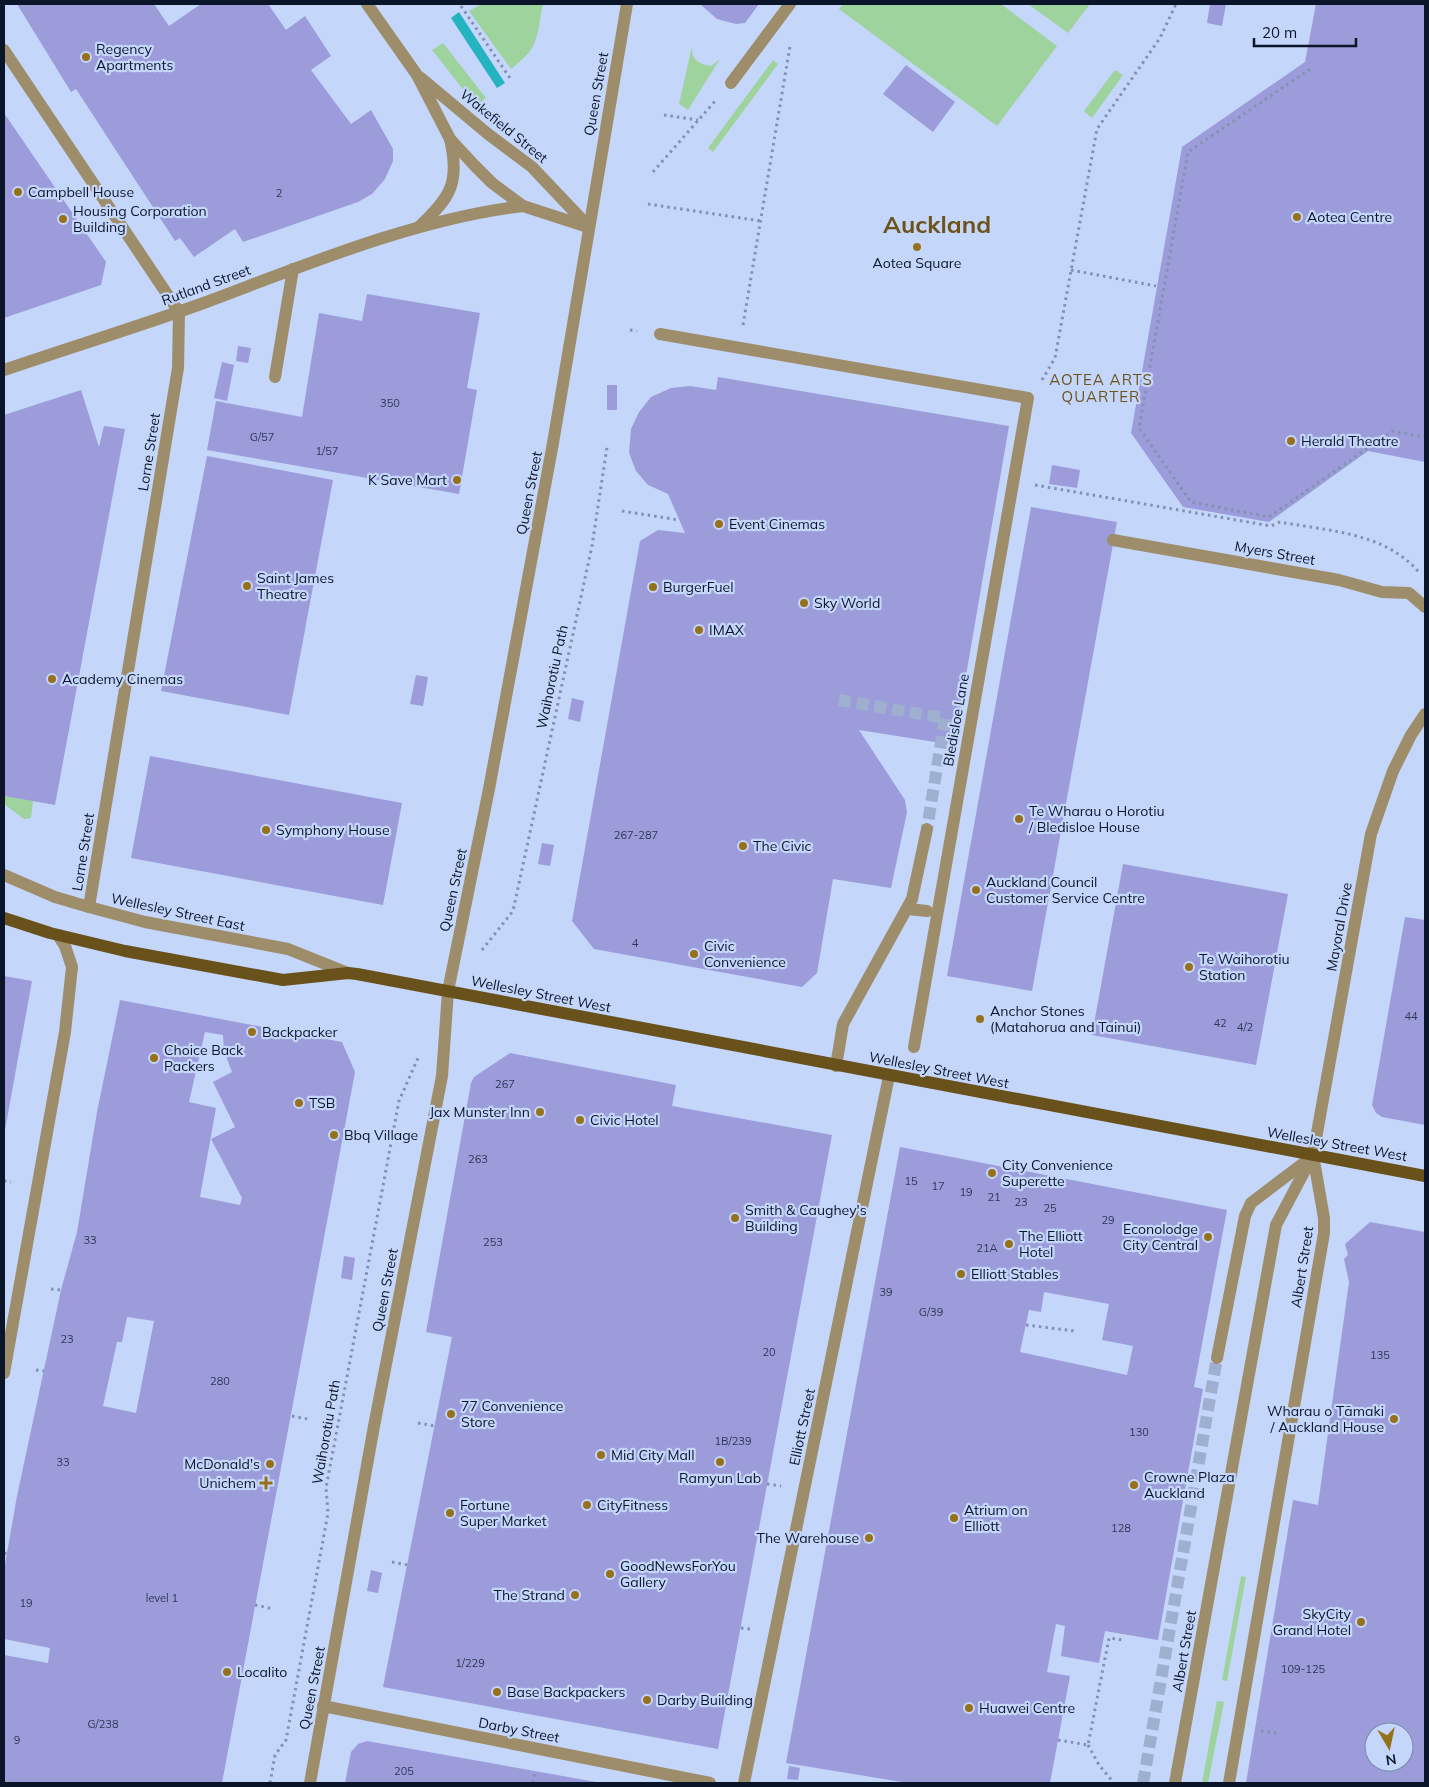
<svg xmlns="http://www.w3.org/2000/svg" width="1429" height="1787" font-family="Mulish,sans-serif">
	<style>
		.green { fill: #9ed39d }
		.water { fill: #24b4c0 }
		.building { fill: #9c9cda; fill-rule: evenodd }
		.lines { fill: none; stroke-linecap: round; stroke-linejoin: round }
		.minor-tunnel { stroke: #9fafd0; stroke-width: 12; stroke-dasharray: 12 6; stroke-linecap: butt }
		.path { stroke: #8291b0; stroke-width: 3; stroke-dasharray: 2.5 4; stroke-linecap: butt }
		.minor { stroke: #9e8d6b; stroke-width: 12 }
		.major { stroke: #69511b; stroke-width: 12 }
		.poi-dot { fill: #96711b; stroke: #c4d6fa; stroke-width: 2 }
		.labels { text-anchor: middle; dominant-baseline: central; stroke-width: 4.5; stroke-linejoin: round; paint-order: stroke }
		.number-label { font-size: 11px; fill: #2f3756 }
		.poi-label { font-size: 14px; fill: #0b152a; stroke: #c4d6fa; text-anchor: start }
		.street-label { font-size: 14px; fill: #0b152a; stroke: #c4d6fa }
		.neighbourhood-label { font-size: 15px; letter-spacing: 1px; fill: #6d531b; stroke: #c4d6fa }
		.town-label { font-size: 24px; font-weight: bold; fill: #6d531b; stroke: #c4d6fa }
	</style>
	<rect width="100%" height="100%" fill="#c4d6fa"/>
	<!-- green -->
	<g class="green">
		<path d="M482 4H543C536 38 540 47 511 69L469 11Z"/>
		<polygon points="843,4 1001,4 1057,46 997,126 839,9"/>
		<polygon points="1028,4 1090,4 1068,33"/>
		<polygon points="443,43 486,98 476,106 432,50"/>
		<path d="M692 46C691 60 699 64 711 66L720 59 688 110 679 104Z"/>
		<polygon points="773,60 778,64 713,152 708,148"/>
		<polygon points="1115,70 1123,75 1092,118 1084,111"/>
		<polygon points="4,796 33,801 31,818 24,819 4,804"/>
		<polygon points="1241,1576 1246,1577 1227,1681 1222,1680"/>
		<polygon points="1217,1701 1224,1702 1208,1783 1202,1783"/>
	</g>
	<!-- water -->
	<polygon class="water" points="459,12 505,83 497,88 451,18"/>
	<!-- building -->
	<g class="building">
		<polygon points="17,4 154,4 169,26 201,4 268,4 286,30 305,16 331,56 311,70 351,124 371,110 393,149 393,161 385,179 372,194 358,202 243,242 235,229 194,257 180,238 175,241 76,89 71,92"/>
		<polygon points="700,4 759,4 745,23 736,24 717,19"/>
		<polygon points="1210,4 1226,4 1222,26 1207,23"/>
		<polygon points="1316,4 1425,4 1425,462 1368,451 1269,522 1183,507 1131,433 1182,147 1305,62"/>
		<polygon points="906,65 955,102 933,132 883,94"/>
		<polygon points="4,113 106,262 101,285 4,318"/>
		<polygon points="367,294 480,313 467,388 477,390 459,494 207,450 216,401 302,417 319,313 362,321"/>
		<polygon points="238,346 251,348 248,363 236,361"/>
		<polygon points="222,362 234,365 227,401 214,398"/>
		<polygon points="718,377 1009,426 954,745 859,730 905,800 907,812 891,888 833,879 817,973 802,987 594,949 572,921 640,541 658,530 685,533 668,494 648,485 636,471 629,453 631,429 639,412 651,397 671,388 690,386 716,390"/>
		<rect x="607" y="385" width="10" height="25"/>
		<polygon points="81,390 99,447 104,426 125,429 55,805 4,796 4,415"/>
		<polygon points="207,456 333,480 289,715 161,691"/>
		<polygon points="1052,465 1080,470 1077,488 1049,484"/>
		<polygon points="1031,507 1117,522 1032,991 947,976"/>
		<polygon points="416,675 428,677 423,706 410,704"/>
		<polygon points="572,698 584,701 580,722 568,719"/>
		<polygon points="150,756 402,803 383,905 131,858"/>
		<polygon points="542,843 554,845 550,866 538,864"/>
		<polygon points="1123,864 1288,894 1256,1065 1092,1035"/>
		<polygon points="1405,917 1425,920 1425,1125 1382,1117 1376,1113 1372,1105"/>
		<polygon points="4,976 32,981 5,1130 4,1130"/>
		<path d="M120 1000 342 1042 355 1072 222 1783H4V1655L48 1663 50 1648 4 1639V1570L17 1496 61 1290 77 1232 97 1112ZM205 1032 223 1035 224 1051 232 1072 213 1082 235 1127 211 1139 242 1198 240 1205 200 1197 216 1108 189 1102ZM127 1317 154 1321 136 1413 103 1406 117 1342H122Z"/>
		<polygon points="510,1053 676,1085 672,1106 832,1135 718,1749 383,1687 452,1337 426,1332 471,1083 474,1077"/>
		<path d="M900 1147 1227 1210 1194 1387 1203 1389 1158 1640 1105 1631 1099 1663 1061 1656 1065 1626 1056 1624 1047 1672 1070 1676 1050 1783H908L786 1763ZM1044 1292 1109 1304 1102 1340 1133 1346 1127 1375 1020 1352 1029 1310 1041 1312Z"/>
		<path d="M1370 1222 1425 1232V1783H1246L1293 1500 1318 1505 1349 1282 1344 1259 1348 1255 1345 1244ZM1374 1732H1404V1762H1374Z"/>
		<polygon points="344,1256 355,1258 352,1280 341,1278"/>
		<polygon points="371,1570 382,1573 378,1593 367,1591"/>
		<polygon points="367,1741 596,1782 596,1783 345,1783 351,1752 358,1744"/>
		<polygon points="789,1766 800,1768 798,1780 787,1779"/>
	</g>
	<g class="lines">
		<!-- minor-tunnel -->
		<g class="minor-tunnel">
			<polyline points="839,700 945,718 927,829"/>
			<polyline points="1143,1783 1217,1358"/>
		</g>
		<!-- path -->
		<g class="path">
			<polyline points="461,6 512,81"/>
			<polyline points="1310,69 1188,152 1139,428 1191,502 1269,517 1392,431 1425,437"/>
			<polyline points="664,115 698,120"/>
			<polyline points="653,172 716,100"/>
			<polyline points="648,204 761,221"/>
			<polyline points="1071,270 1156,286"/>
			<polyline points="743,325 790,46"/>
			<polyline points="630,330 637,331"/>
			<polyline points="1042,380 1055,358 1097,129 1160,38 1176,4"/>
			<path d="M1035 485 1271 526 1280 522C1328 531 1383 532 1418 571"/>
			<polyline points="622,511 679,520"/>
			<polyline points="482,950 513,911 592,546 607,447"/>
			<polyline points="4,1181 11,1182"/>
			<polyline points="51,1289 61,1290"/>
			<polyline points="1026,1325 1075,1331"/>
			<polyline points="36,1370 44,1371"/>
			<polyline points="292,1416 308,1419"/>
			<polyline points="418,1423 435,1426"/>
			<polyline points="767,1484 781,1486"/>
			<polyline points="4,1553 7,1554"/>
			<polyline points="392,1562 408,1565"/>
			<polyline points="255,1605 274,1609"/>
			<polyline points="741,1628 750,1629"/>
			<polyline points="1261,1731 1276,1733"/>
			<polyline points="1058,1740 1088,1745 1109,1638 1123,1640"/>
			<polyline points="1088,1745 1099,1765 1114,1783"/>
			<polyline points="270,1783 275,1755 286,1740 328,1513 326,1488 399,1101 418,1058"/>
			<polyline points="533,1783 535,1772"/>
		</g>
		<!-- minor -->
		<g class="minor">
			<polyline points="367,4 417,75 450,139 475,166 492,183 523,206 588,227"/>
			<polyline points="4,50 179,312 178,368 89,907"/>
			<polyline points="421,78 488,134 532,167 587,225"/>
			<polyline points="731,83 790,4"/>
			<path d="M420 226C451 197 460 182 450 139"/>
			<polyline points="660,334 1028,398 914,1047"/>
			<path d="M4 370C68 348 134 328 198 305 301 267 413 219 523 206"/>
			<polyline points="275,377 293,269"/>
			<polyline points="1113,540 1339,580 1382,592 1409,593 1425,607"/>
			<polyline points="4,875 55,897 89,907 145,922 288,949 348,973"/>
			<polyline points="908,909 927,911"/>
			<polyline points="836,1066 843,1024 912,899 927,829"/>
			<polyline points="1217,1358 1245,1216 1251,1203 1309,1159"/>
			<polyline points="4,1373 65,1032 72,967 65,946 58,935"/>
			<polyline points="323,1706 710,1783"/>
			<polyline points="310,1783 374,1426 442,1076 448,991 489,789 553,443 627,4"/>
			<polyline points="744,1783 889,1076"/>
			<polyline points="1175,1783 1276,1225 1313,1155 1371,834 1393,771 1411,735 1425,714"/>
			<polyline points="1229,1783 1324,1233 1324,1218 1313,1155"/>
		</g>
		<!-- major -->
		<polyline class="major" points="4,918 50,933 125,951 283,980 348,973 357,974 1425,1176"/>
	</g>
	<!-- markers -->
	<g class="poi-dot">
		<circle cx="86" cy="57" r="5"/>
		<circle cx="18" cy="192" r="5"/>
		<circle cx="1297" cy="217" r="5"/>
		<circle cx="63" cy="219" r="5"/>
		<circle cx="917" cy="247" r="5"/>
		<circle cx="1291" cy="441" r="5"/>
		<circle cx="457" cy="480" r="5"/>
		<circle cx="719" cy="524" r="5"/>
		<circle cx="247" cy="586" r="5"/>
		<circle cx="653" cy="587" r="5"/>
		<circle cx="804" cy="603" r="5"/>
		<circle cx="699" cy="630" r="5"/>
		<circle cx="52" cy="679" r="5"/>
		<circle cx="1019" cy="819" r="5"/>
		<circle cx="266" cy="830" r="5"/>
		<circle cx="743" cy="846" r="5"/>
		<circle cx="976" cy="890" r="5"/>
		<circle cx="694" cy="954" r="5"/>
		<circle cx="1189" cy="967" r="5"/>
		<circle cx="980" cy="1019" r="5"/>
		<circle cx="252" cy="1032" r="5"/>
		<circle cx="154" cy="1058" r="5"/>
		<circle cx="299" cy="1103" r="5"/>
		<circle cx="540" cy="1112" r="5"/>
		<circle cx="580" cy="1120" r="5"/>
		<circle cx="334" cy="1135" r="5"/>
		<circle cx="992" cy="1173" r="5"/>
		<circle cx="735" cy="1218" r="5"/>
		<circle cx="1208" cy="1237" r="5"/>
		<circle cx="1009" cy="1244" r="5"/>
		<circle cx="961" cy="1274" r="5"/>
		<circle cx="451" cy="1414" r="5"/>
		<circle cx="1394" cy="1419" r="5"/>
		<circle cx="601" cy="1455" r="5"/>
		<circle cx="720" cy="1462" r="5"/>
		<circle cx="270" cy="1464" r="5"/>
		<path d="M263.5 1475.5h5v5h5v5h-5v5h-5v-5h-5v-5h5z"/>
		<circle cx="1134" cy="1485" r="5"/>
		<circle cx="587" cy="1505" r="5"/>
		<circle cx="450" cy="1513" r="5"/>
		<circle cx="954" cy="1518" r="5"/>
		<circle cx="869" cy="1538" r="5"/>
		<circle cx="610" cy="1574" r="5"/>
		<circle cx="575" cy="1595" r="5"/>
		<circle cx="1361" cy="1622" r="5"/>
		<circle cx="227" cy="1672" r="5"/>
		<circle cx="497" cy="1692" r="5"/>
		<circle cx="647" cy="1700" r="5"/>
		<circle cx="969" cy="1708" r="5"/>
	</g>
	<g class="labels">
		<!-- number labels -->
		<g class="number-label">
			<text x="279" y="193">2</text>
			<text x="390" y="403">350</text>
			<text x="262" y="437">G/57</text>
			<text x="327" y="451">1/57</text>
			<text x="636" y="835">267-287</text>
			<text x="635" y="943">4</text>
			<text x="1411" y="1016">44</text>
			<text x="1220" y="1023">42</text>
			<text x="1245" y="1027">4/2</text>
			<text x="505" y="1084">267</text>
			<text x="478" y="1159">263</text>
			<text x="911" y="1181">15</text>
			<text x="938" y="1186">17</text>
			<text x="966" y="1192">19</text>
			<text x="994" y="1197">21</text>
			<text x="1021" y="1202">23</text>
			<text x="1050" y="1208">25</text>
			<text x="1108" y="1220">29</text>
			<text x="90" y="1240">33</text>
			<text x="493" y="1242">253</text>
			<text x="987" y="1248">21A</text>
			<text x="886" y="1292">39</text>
			<text x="931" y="1312">G/39</text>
			<text x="67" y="1339">23</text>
			<text x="769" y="1352">20</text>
			<text x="1380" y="1355">135</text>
			<text x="220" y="1381">280</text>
			<text x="1139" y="1432">130</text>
			<text x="733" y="1441">1B/239</text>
			<text x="63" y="1462">33</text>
			<text x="1121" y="1528">128</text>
			<text x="162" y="1598">level 1</text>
			<text x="26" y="1603">19</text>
			<text x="470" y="1663">1/229</text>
			<text x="1303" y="1669">109-125</text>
			<text x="103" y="1724">G/238</text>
			<text x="17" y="1740">9</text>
			<text x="404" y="1771">205</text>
		</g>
		<!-- poi labels -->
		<g class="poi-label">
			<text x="96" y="49">Regency<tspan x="96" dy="16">Apartments</tspan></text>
			<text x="28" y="192">Campbell House</text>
			<text x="73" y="211">Housing Corporation<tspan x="73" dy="16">Building</tspan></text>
			<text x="1307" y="217">Aotea Centre</text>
			<text x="917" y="263" text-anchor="middle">Aotea Square</text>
			<text x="1301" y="441">Herald Theatre</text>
			<text x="447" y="480" text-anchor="end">K Save Mart</text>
			<text x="729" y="524">Event Cinemas</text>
			<text x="257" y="578">Saint James<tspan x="257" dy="16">Theatre</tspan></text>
			<text x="663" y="587">BurgerFuel</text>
			<text x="814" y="603">Sky World</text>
			<text x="709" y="630">IMAX</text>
			<text x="62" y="679">Academy Cinemas</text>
			<text x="1029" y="811">Te Wharau o Horotiu<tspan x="1029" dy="16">/ Bledisloe House</tspan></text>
			<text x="276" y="830">Symphony House</text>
			<text x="753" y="846">The Civic</text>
			<text x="986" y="882">Auckland Council<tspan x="986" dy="16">Customer Service Centre</tspan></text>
			<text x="704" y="946">Civic<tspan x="704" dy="16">Convenience</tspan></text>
			<text x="1199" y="959">Te Waihorotiu<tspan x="1199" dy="16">Station</tspan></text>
			<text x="990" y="1011">Anchor Stones<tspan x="990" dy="16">(Matahorua and Tainui)</tspan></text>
			<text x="262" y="1032">Backpacker</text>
			<text x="164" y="1050">Choice Back<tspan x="164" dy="16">Packers</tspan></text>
			<text x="309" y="1103">TSB</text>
			<text x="530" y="1112" text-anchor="end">Jax Munster Inn</text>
			<text x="590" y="1120">Civic Hotel</text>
			<text x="344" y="1135">Bbq Village</text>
			<text x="1002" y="1165">City Convenience<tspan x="1002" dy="16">Superette</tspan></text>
			<text x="745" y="1210">Smith &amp; Caughey's<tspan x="745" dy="16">Building</tspan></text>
			<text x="1198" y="1229" text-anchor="end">Econolodge<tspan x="1198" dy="16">City Central</tspan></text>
			<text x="1019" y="1236">The Elliott<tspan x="1019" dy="16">Hotel</tspan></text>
			<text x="971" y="1274">Elliott Stables</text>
			<text x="461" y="1406">77 Convenience<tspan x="461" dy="16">Store</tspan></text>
			<text x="1384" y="1411" text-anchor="end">Wharau o Tāmaki<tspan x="1384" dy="16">/ Auckland House</tspan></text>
			<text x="611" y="1455">Mid City Mall</text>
			<text x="260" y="1464" text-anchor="end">McDonald's</text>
			<text x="1144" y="1477">Crowne Plaza<tspan x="1144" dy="16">Auckland</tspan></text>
			<text x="720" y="1478" text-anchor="middle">Ramyun Lab</text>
			<text x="256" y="1483" text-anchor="end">Unichem</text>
			<text x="460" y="1505">Fortune<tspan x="460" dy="16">Super Market</tspan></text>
			<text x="597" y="1505">CityFitness</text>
			<text x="964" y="1510">Atrium on<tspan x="964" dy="16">Elliott</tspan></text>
			<text x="859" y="1538" text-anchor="end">The Warehouse</text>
			<text x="620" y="1566">GoodNewsForYou<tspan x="620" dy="16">Gallery</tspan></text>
			<text x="565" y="1595" text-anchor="end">The Strand</text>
			<text x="1351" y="1614" text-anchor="end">SkyCity<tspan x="1351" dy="16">Grand Hotel</tspan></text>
			<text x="237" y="1672">Localito</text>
			<text x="507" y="1692">Base Backpackers</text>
			<text x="657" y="1700">Darby Building</text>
			<text x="979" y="1708">Huawei Centre</text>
		</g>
		<!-- street labels -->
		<g class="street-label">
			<text transform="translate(596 94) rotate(-80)">Queen Street</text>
			<text transform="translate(504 126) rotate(39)">Wakefield Street</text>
			<text transform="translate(206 285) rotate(-20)">Rutland Street</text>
			<text transform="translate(149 452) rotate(-81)">Lorne Street</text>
			<text transform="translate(529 493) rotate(-79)">Queen Street</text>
			<text transform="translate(1275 553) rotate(10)">Myers Street</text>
			<text transform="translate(552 677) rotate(-78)">Waihorotiu Path</text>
			<text transform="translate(956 720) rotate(-80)">Bledisloe Lane</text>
			<text transform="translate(83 852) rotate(-81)">Lorne Street</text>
			<text transform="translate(453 890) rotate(-78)">Queen Street</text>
			<text transform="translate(178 912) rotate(12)">Wellesley Street East</text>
			<text transform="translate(1339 927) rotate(-80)">Mayoral Drive</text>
			<text transform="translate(541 994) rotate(11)">Wellesley Street West</text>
			<text transform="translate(939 1070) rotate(11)">Wellesley Street West</text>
			<text transform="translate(1337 1144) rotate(10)">Wellesley Street West</text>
			<text transform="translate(1302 1267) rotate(-81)">Albert Street</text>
			<text transform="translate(385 1290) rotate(-79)">Queen Street</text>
			<text transform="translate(802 1427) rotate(-78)">Elliott Street</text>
			<text transform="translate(326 1432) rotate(-80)">Waihorotiu Path</text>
			<text transform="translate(1184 1651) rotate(-80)">Albert Street</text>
			<text transform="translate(312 1688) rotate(-79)">Queen Street</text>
			<text transform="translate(519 1730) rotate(11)">Darby Street</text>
		</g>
		<!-- neighbourhood labels -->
		<g class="neighbourhood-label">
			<text x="1101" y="379">AOTEA ARTS<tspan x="1101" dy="17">QUARTER</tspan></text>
		</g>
		<!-- town labels -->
		<g class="town-label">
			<text x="937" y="224">Auckland</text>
		</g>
	</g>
	<!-- border -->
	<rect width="1429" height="1787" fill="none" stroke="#0b152a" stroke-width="10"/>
	<!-- north arrow -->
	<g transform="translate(1389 1747) rotate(171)"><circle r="24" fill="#c4d6fa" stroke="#7a89a7"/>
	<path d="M0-4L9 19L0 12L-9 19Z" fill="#96711b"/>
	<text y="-8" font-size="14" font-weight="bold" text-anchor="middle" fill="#0b152a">N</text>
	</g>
	<!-- scale -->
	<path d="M1254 38v8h102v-8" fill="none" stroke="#0b152a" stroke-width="2.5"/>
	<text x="1262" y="38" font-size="15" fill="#0b152a" stroke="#c4d6fa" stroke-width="4" paint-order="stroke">20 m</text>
</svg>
